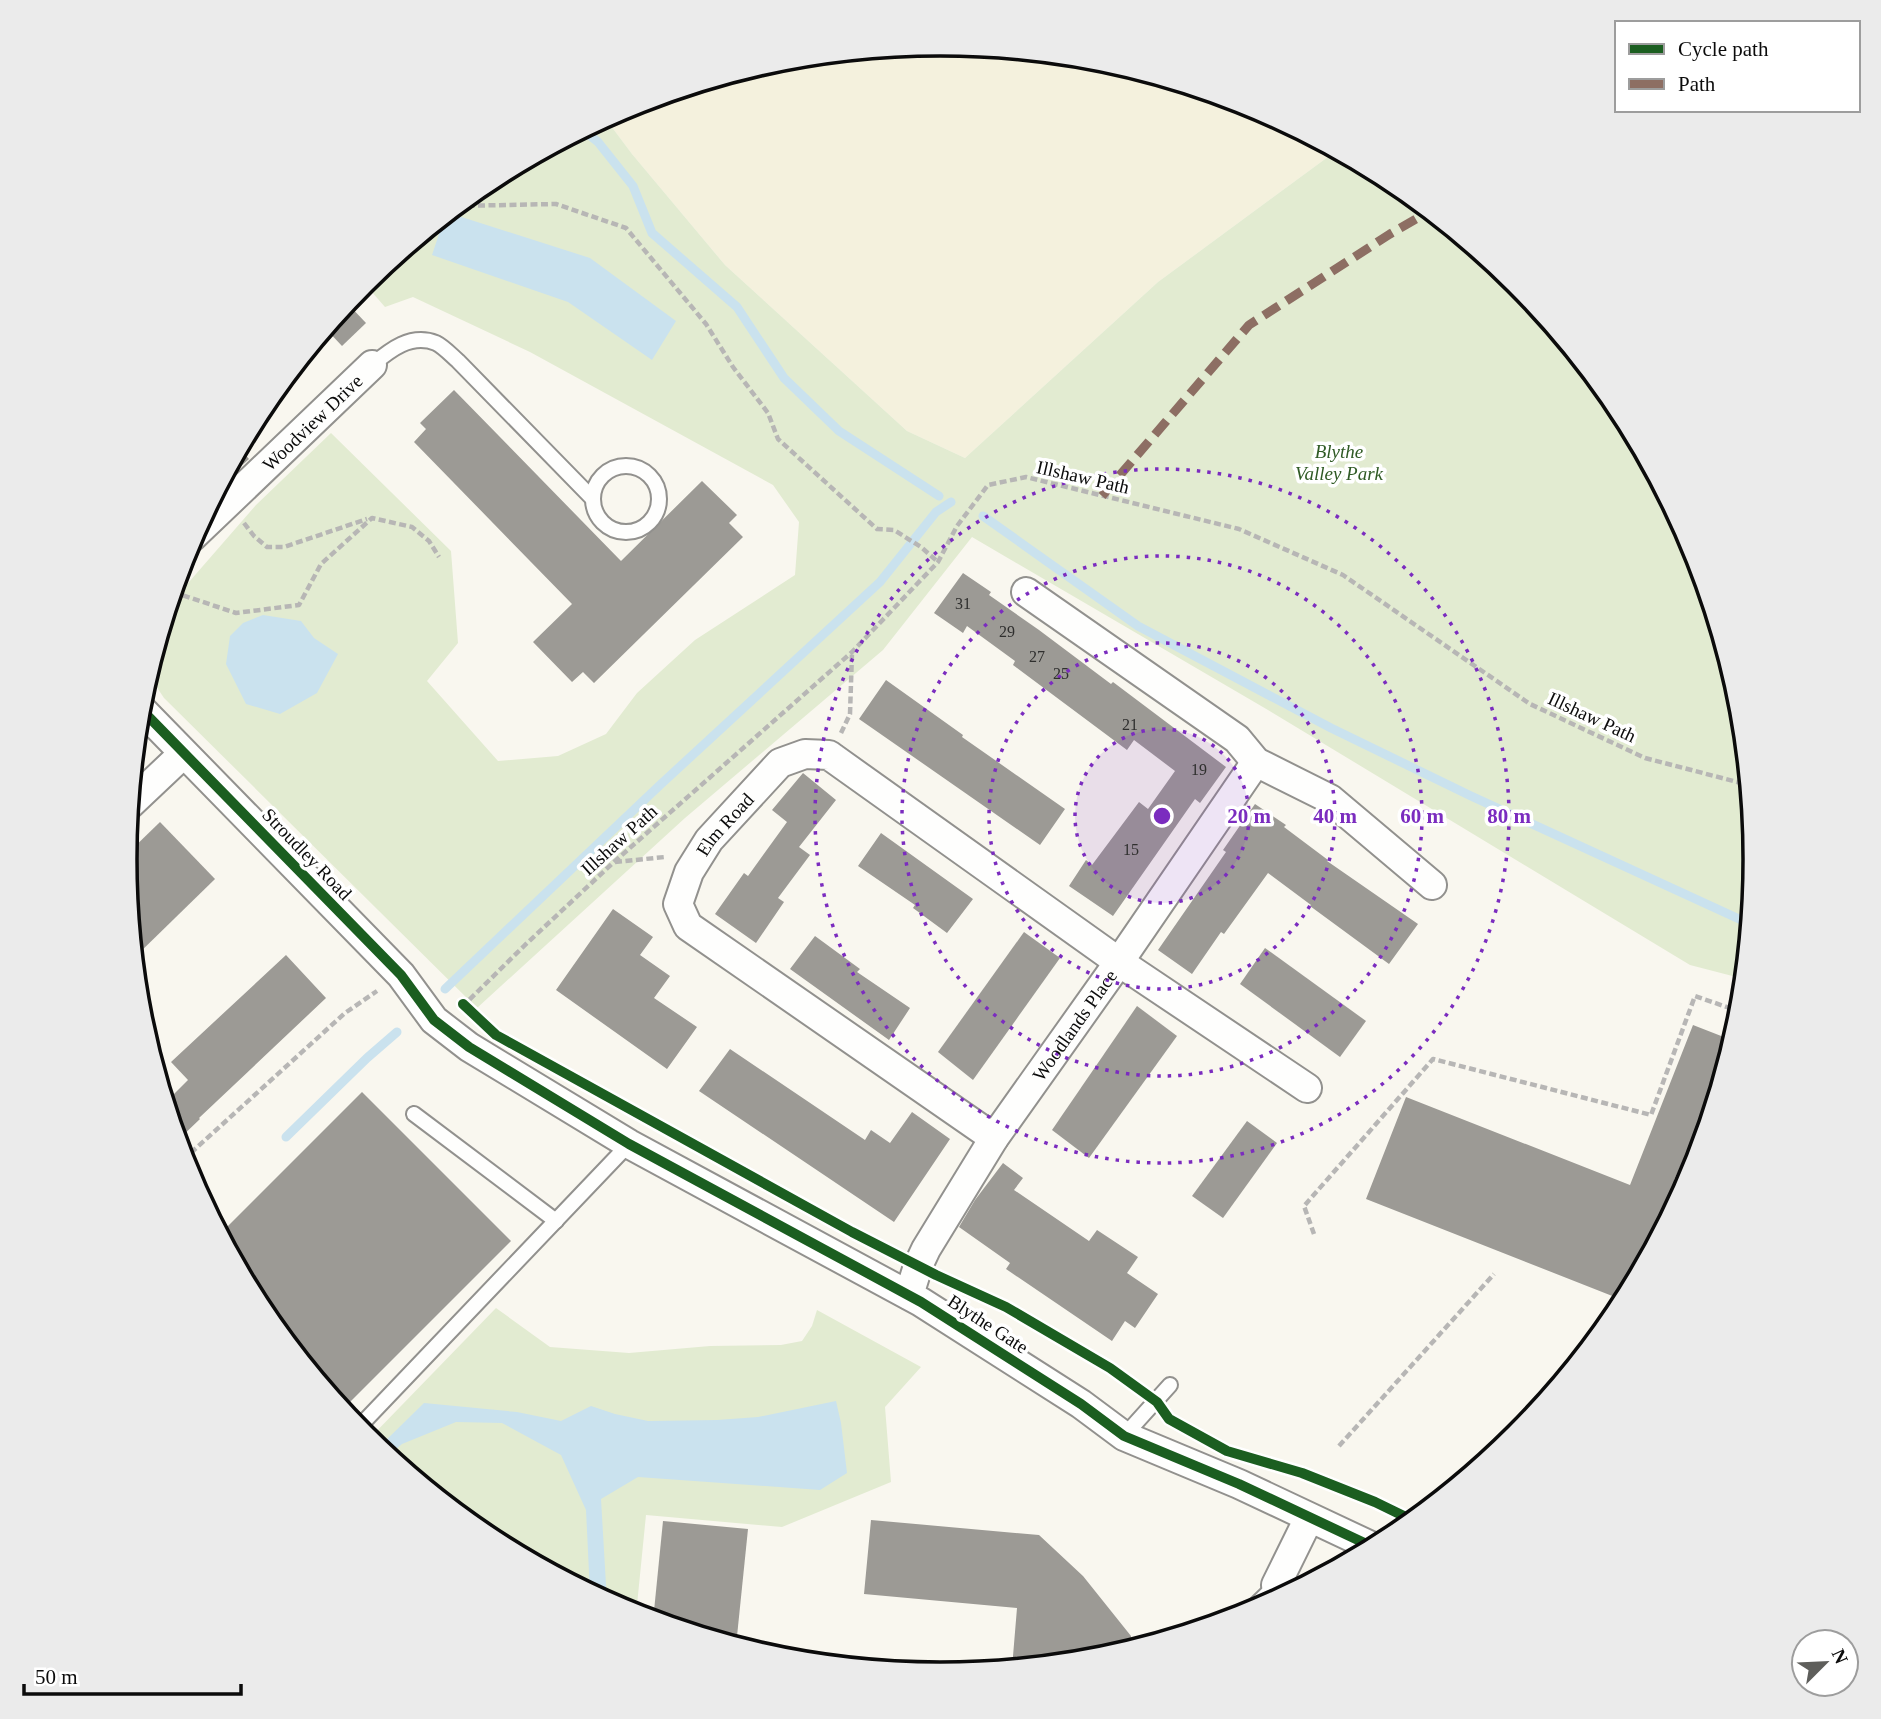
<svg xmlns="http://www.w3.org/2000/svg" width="1881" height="1719" font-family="Georgia,serif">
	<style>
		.farmland { fill: #f4f1dd }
		.green { fill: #e2ebd1 }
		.water { fill: #cae2ee }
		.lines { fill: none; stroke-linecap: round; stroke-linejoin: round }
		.stream { stroke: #cae2ee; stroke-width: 9 }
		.building { fill: #9c9a95 }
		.lane-casing { stroke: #92918e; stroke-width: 18 }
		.street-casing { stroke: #92918e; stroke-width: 32 }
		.path { stroke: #b7b6b5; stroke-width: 4.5; stroke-dasharray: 7 3.5; stroke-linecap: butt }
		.lane { stroke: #fefefd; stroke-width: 14 }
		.street { stroke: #fefefd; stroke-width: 28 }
		.quiet { stroke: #8d6e63; stroke-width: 9; stroke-dasharray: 18 9; stroke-linecap: butt }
		.cycleway-casing { stroke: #fff; stroke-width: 15 }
		.cycleway { stroke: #1b5e20; stroke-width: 10 }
		.ring { fill: none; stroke: #7b2cbf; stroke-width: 3.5; stroke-dasharray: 3.5 7 }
		.labels { text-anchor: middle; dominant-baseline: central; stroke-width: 7; stroke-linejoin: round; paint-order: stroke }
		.number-label { font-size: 16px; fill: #2f2f2e }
		.street-label { font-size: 19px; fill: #0b0b0b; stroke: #fff }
		.park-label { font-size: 19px; font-style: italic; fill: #2f5a24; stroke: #fff }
		.rim { fill: none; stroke: #0b0b0b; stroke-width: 3.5 }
		.centre { fill: #7b2cbf; stroke: #fff; stroke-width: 3.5 }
		.ring-label { font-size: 21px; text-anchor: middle; font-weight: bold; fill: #7b2cbf; stroke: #fff; stroke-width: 7; stroke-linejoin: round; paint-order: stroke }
	</style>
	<rect width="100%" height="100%" fill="#f9f7ef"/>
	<!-- farmland -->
	<polygon class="farmland" points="940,44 1100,60 1253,106 1336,151 1158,282 965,458 907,431 725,265 632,154 605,118 629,106 782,59"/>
	<!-- green -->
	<g class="green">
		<polygon points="605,118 632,154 725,265 907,431 965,458 1158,282 1336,151 1394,181 1518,283 1619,407 1694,548 1741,701 1756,860 1744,979 1690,965 1268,710 972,537 883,650 685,818 477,1008 164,698 148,674 169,605 256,505 331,433 451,551 458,643 427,681 498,761 558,756 606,734 637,693 695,640 795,575 799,522 773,485 530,352 413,297 385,307 364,283 488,181"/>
		<polygon points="496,1308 550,1347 629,1353 710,1346 781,1345 802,1341 812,1326 817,1310 921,1367 885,1407 891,1482 782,1527 646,1515 636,1615 628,1613 487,1538 368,1440"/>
	</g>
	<!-- water -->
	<g class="water">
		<polygon points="449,213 590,258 676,321 652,360 568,302 432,255 445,216"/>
		<polygon points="263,615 301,621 314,638 338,654 317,693 280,714 246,704 226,664 230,636 243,623"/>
		<polygon points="836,1401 841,1423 847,1473 820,1490 638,1477 601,1499 607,1602 590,1593 586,1510 561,1455 502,1423 456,1422 402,1444 388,1456 378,1448 424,1403 517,1412 561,1421 591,1406 615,1414 648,1421 717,1420 758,1417"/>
	</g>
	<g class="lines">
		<!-- stream -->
		<g class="stream">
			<polyline points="583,130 598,142 633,186 652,233 737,307 784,378 839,431 939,496"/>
			<polyline points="983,516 1138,626 1331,728 1471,796 1750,924"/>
			<polyline points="445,989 660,785 880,582 936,512 951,502"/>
			<polyline points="286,1137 367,1058 397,1032"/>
		</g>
	</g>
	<!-- building -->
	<g class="building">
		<polygon points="347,303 366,323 342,346 326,329"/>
		<polygon points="454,390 621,561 702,481 737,515 729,523 743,537 594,683 583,672 572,682 533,642 572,604 414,442 426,429 420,423"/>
		<polygon points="240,449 249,459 219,486"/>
		<polygon points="963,573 991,592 989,595 1039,630 1111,684 1113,682 1226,767 1200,803 1195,799 1113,916 1069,886 1086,860 1092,865 1139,802 1148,809 1175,771 1134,740 1127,750 1013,665 1015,661 967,626 963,633 934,613"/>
		<polygon points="886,680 963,735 962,737 1065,809 1040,845 859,719"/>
		<polygon points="803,773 836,800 799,847 810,855 778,898 784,902 756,943 715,914 744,873 748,876 787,822 772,810"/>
		<polygon points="1255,804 1286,825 1284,827 1328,860 1327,861 1418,924 1389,964 1310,906 1311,905 1268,873 1224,934 1221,932 1192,974 1158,950 1226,852 1223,850"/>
		<polygon points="160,822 215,879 134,958 125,856"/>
		<polygon points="881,833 973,899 947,933 913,908 915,905 858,866"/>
		<polygon points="613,909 653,937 640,955 670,976 654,998 697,1027 667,1069 556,990"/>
		<polygon points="1024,932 1060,958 973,1080 938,1052"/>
		<polygon points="815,936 860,969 857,972 910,1008 889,1040 790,969"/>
		<polygon points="1265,948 1366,1021 1340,1057 1240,984"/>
		<polygon points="286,955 326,998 199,1118 200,1119 177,1141 166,1102 188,1080 171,1062"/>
		<polygon points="1137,1006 1177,1036 1089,1158 1052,1130"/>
		<polygon points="1693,1025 1734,1041 1708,1124 1701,1121 1674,1180 1687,1186 1625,1301 1366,1199 1406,1097 1630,1185"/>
		<polygon points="730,1049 865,1140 871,1130 890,1143 912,1112 950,1139 894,1222 699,1091"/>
		<polygon points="362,1092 511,1241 342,1410 262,1312 220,1234"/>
		<polygon points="1247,1121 1277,1143 1223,1218 1192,1196"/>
		<polygon points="1003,1163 1023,1178 1014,1190 1089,1241 1097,1230 1138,1257 1127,1273 1158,1294 1135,1328 1125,1321 1112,1341 1006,1269 1010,1263 959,1227 975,1200"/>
		<polygon points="871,1520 1039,1535 1083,1576 1131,1636 1130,1650 1099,1660 1012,1668 1017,1608 864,1594"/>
		<polygon points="663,1521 748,1529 736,1646 653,1621"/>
	</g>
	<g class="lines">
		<defs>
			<g id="lane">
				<path d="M372 365C390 350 411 333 436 343 444 347 451 355 458 361L593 499"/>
				<circle cx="626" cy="499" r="33"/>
				<polyline points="414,1114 556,1221"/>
				<polyline points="357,1429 629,1144"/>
				<polyline points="1124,1436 1170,1385"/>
				<polyline points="1244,1616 1276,1585"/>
			</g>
			<g id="street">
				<path id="s1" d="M192 537 372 365"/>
				<polyline points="1026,592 1237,739 1256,762 1330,799 1432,885"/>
				<polyline points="140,708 401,975 434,1020 469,1047 629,1144 921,1302 1081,1404 1124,1436 1239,1484 1375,1548"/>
				<polyline points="130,804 183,754"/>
				<path id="s2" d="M994 1138 688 926 678 904 689 872 709 840 780 763 805 754 829 755 833 758 1119 962 1307 1088"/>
				<path id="s3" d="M909 1295 918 1266 926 1249 994 1138 1119 962 1256 762"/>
				<polyline points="1281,1598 1276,1585 1309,1518"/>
			</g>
		</defs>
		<!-- lane casing -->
		<use href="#lane" class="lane-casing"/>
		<!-- street casing -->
		<use href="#street" class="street-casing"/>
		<!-- path -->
		<g class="path">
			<polyline points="457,206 556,204 626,228 706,324 733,367 768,413 778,439 877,529 894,530 921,547 938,562"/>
			<polyline points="244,523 254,536 267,547 284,547 367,519"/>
			<polyline points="173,592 236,613 299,605 321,564 372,518 412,527 429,541 439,557"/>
			<polyline points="841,733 850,714 852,653"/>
			<polyline points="615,862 665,857"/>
			<polyline points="462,1007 525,945 614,862 852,652 938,562 957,526 988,485 1026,477 1239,529 1343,575 1530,704 1645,758 1749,785"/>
			<polyline points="183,1160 345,1013 377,991"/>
			<polyline points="1314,1234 1304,1206 1433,1059 1651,1115 1695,996 1741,1012"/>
			<polyline points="1339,1446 1494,1274"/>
		</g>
		<!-- lane -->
		<use href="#lane" class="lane"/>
		<!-- street -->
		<use href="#street" class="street"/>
		<!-- quiet -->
		<polyline class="quiet" points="1102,496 1249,325 1390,234 1430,211"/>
		<defs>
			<g id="cycleway">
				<polyline points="140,708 401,975 434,1020 469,1047 629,1144 921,1302 1081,1404 1124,1436 1239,1484 1375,1548"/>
				<polyline points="463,1004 496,1035 852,1232 936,1275 1006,1307 1110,1368 1157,1402 1169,1419 1227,1451 1302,1473 1375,1502 1414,1521"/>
			</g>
		</defs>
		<!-- cycleway casing -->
		<use href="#cycleway" class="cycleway-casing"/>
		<!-- cycleway -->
		<use href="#cycleway" class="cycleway"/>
	</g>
	<!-- distance rings -->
	<circle cx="1162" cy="816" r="87" fill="#7b2cbf" fill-opacity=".12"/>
	<g class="ring">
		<circle cx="1162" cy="816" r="87"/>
		<circle cx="1162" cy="816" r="173"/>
		<circle cx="1162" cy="816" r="260"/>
		<circle cx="1162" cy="816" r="347"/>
	</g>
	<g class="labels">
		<!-- number labels -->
		<g class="number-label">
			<text x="963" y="603">31</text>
			<text x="1007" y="631">29</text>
			<text x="1037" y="656">27</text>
			<text x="1061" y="673">25</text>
			<text x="1130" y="724">21</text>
			<text x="1199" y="769">19</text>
			<text x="1131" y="849">15</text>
		</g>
		<!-- street labels -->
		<g class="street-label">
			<text stroke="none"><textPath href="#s1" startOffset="166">Woodview Drive</textPath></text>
			<text transform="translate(1083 477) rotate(13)">Illshaw Path</text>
			<text transform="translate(1592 717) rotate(25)">Illshaw Path</text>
			<text stroke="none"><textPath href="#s2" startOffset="490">Elm Road</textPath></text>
			<text transform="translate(619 840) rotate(-42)">Illshaw Path</text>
			<text transform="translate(307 854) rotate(46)">Stroudley Road</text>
			<text stroke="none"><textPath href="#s3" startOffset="318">Woodlands Place</textPath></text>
			<text transform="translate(988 1324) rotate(33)">Blythe Gate</text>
		</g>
		<!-- park labels -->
		<g class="park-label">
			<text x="1339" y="451">Blythe<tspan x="1339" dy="22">Valley Park</tspan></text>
		</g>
	</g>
	<!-- crop -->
	<path d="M0 0H1881V1719H0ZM137 859a803 803 0 1 1 1606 0a803 803 0 1 1-1606 0Z" fill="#ebebeb" fill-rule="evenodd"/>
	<path class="rim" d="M137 859a803 803 0 1 1 1606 0a803 803 0 1 1-1606 0Z"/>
	<circle cx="1162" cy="816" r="10" class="centre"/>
	<g class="ring-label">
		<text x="1249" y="823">20 m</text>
		<text x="1335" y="823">40 m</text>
		<text x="1422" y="823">60 m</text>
		<text x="1509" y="823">80 m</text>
	</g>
	<!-- legend -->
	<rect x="1615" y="21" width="245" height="91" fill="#ffffff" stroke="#9d9d9d" stroke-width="2"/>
	<rect x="1629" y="44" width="35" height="10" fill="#1b5e20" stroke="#9d9d9d" stroke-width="2"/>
	<text x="1678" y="56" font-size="21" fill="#0b0b0b">Cycle path</text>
	<rect x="1629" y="79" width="35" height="10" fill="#8d6e63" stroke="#9d9d9d" stroke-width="2"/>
	<text x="1678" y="91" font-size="21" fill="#0b0b0b">Path</text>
	<!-- north arrow -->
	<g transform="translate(1825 1663) rotate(66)"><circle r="33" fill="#ffffff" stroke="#9d9d9d" stroke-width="2"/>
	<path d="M0-5L12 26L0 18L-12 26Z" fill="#5e5e5b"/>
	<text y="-10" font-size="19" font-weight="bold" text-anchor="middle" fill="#0b0b0b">N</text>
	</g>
	<!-- scale -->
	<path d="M24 1684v10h217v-10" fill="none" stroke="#0b0b0b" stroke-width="3.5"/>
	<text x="35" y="1684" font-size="21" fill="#0b0b0b" stroke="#ffffff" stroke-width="5" paint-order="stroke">50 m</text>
</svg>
